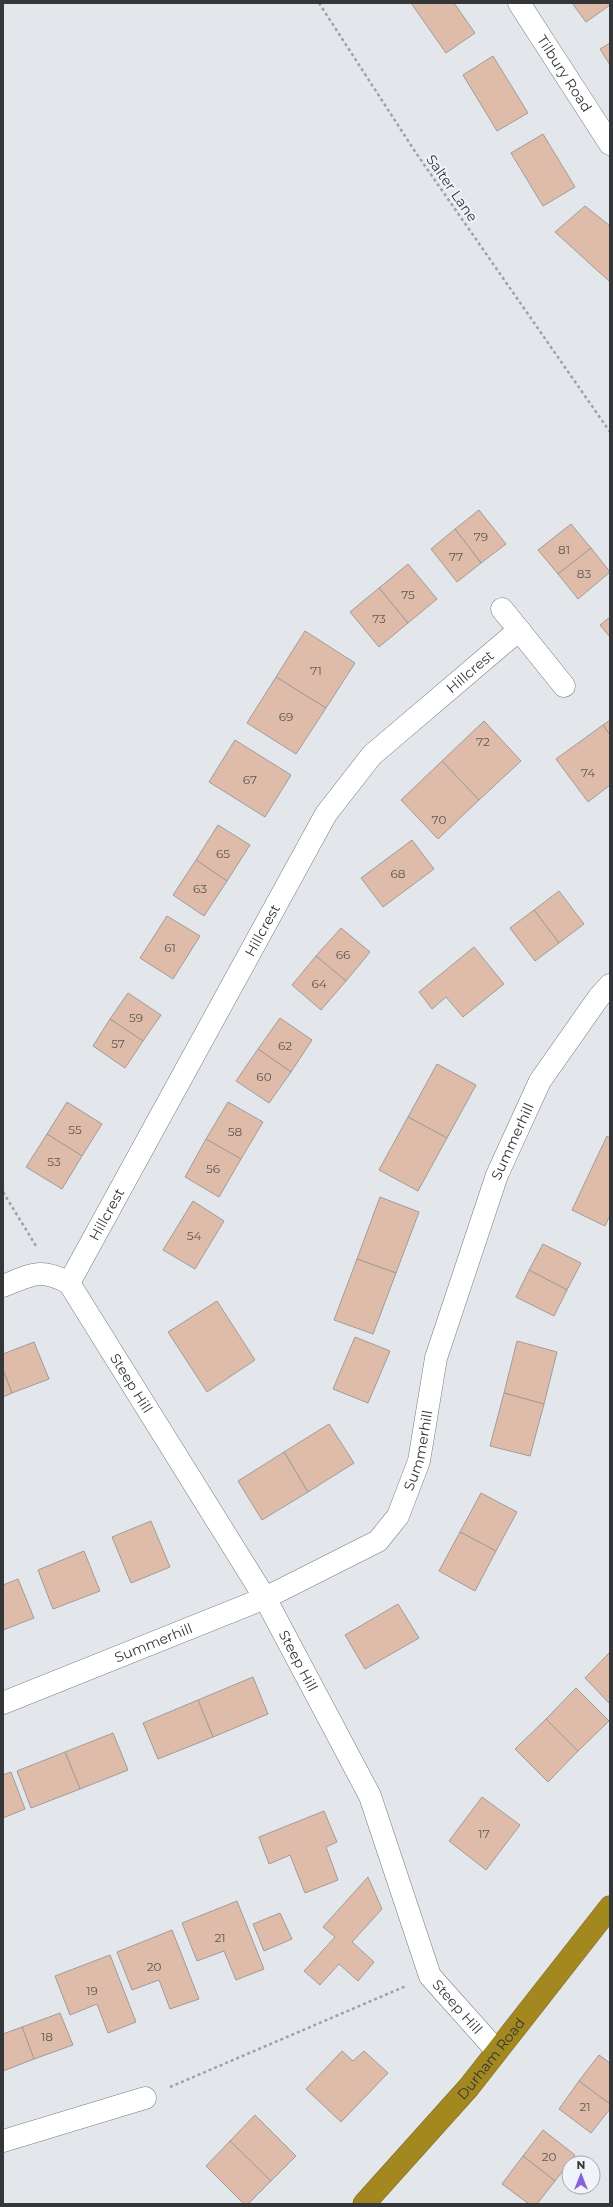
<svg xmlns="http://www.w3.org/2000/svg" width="613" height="2207" font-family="Montserrat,sans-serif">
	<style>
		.building { fill: #debca9; stroke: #a19c99 }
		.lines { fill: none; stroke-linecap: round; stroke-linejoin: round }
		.street-casing { stroke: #777a7f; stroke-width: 23 }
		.highway-casing { stroke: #7c6b28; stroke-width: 23 }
		.path { stroke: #9fa1a5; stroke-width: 2.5; stroke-dasharray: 3 3; stroke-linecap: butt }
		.street { stroke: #fff; stroke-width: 22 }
		.highway { stroke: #a2881f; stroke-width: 22 }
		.labels { text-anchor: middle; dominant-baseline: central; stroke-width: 4; stroke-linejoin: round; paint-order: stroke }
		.number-label { font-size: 12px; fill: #5f5854 }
		.street-label { font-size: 14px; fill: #353638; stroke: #f0f3f8 }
	</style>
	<rect width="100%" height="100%" fill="#e3e6eb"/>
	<!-- building -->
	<g class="building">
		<polygon points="411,3 454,3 475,33 446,53"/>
		<polygon points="572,3 610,3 610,5 586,22"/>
		<polygon points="610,43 610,65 600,49"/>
		<polygon points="493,56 528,113 497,131 463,75"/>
		<polygon points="543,134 575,187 543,206 511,153"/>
		<polygon points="585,206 610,226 610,282 555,232"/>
		<polygon points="479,510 506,544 481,563 455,529"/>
		<polygon points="571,524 591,548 558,574 538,550"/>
		<polygon points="455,529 481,563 457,582 431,549"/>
		<polygon points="591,548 610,572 578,599 558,574"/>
		<polygon points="408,564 437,599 408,623 379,588"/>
		<polygon points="379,588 408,623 379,647 350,612"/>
		<polygon points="610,617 610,637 600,625"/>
		<polygon points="305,631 355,663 326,708 276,677"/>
		<polygon points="276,677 326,708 296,754 247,723"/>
		<polygon points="610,720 610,735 603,725"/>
		<polygon points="484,721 521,761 479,800 442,761"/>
		<polygon points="603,725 610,735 610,785 588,802 556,759"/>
		<polygon points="235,740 291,775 265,817 209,782"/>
		<polygon points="442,761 479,800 438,839 401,800"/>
		<polygon points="218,825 250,845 227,881 196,860"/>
		<polygon points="412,840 434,869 383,907 361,878"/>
		<polygon points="196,860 227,881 204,916 173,895"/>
		<polygon points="559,891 584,924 559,943 534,910"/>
		<polygon points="534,910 559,943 535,961 510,928"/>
		<polygon points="167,916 200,936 173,979 140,958"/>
		<polygon points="341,928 370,952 346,981 316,956"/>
		<polygon points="474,947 504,984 463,1017 446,997 432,1009 419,992"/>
		<polygon points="316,956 346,981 321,1010 292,985"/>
		<polygon points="128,993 161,1015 143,1041 110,1019"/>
		<polygon points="280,1018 312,1040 291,1072 258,1049"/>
		<polygon points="110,1019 143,1041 125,1068 93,1046"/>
		<polygon points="258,1049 291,1072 269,1103 236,1081"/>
		<polygon points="437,1064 476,1085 447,1138 408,1117"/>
		<polygon points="67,1102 102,1124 82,1156 47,1134"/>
		<polygon points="228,1102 263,1122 241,1159 206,1139"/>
		<polygon points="408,1117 447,1138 418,1191 379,1170"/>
		<polygon points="47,1134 82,1156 62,1189 26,1167"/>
		<polygon points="607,1136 610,1138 610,1215 605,1226 572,1210"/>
		<polygon points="206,1139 241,1159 219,1197 185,1177"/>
		<polygon points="380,1197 419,1212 396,1273 357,1259"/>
		<polygon points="193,1201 224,1221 195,1269 163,1250"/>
		<polygon points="543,1244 581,1263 567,1290 529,1270"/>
		<polygon points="357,1259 396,1273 373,1334 334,1320"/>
		<polygon points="529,1270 567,1290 554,1316 516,1297"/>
		<polygon points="217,1301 255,1360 207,1392 168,1332"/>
		<polygon points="355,1337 390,1351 368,1403 333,1389"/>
		<polygon points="517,1341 557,1352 544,1404 504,1393"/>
		<polygon points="34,1342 49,1379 12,1393 3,1370 3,1354"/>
		<polygon points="3,1370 12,1393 3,1397"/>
		<polygon points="504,1393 544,1404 530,1456 490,1446"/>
		<polygon points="329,1424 354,1463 308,1492 284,1452"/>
		<polygon points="284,1452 308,1492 262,1520 238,1481"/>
		<polygon points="481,1493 517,1512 496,1551 460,1532"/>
		<polygon points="151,1521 170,1567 131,1583 112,1537"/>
		<polygon points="460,1532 496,1551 475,1591 439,1571"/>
		<polygon points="84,1551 100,1591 53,1609 38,1570"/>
		<polygon points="18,1579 34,1618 3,1630 3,1585"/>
		<polygon points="398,1604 419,1638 365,1669 345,1635"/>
		<polygon points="610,1652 610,1704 585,1678"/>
		<polygon points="253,1677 268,1714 213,1737 198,1700"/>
		<polygon points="576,1688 609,1721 578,1751 546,1719"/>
		<polygon points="198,1700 213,1737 158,1759 143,1723"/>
		<polygon points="546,1719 578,1751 548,1782 515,1749"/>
		<polygon points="113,1733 128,1770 80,1789 65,1752"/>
		<polygon points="65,1752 80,1789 31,1808 17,1771"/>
		<polygon points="11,1772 25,1809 3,1818 3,1775"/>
		<polygon points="482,1797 520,1825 486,1870 449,1841"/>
		<polygon points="324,1811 337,1842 326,1847 338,1880 305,1893 290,1855 269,1864 259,1837"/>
		<polygon points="368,1877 382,1909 352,1942 374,1962 358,1981 339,1964 320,1985 304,1971 335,1937 323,1927"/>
		<polygon points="237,1901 264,1969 236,1980 224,1951 197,1961 182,1923"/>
		<polygon points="280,1913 292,1939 264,1951 253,1924"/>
		<polygon points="172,1930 199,1999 170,2009 159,1980 132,1990 117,1952"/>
		<polygon points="110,1955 136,2022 108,2033 97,2004 70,2015 55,1976"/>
		<polygon points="60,2013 73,2045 34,2059 22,2027"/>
		<polygon points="22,2027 34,2059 3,2071 3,2034"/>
		<polygon points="342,2051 353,2061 364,2051 388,2073 341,2122 306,2089"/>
		<polygon points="599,2055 610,2063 610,2104 579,2081"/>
		<polygon points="579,2081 610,2104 610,2109 591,2133 559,2109"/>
		<polygon points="255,2115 296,2156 271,2181 230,2141"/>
		<polygon points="543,2130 575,2155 555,2181 523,2156"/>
		<polygon points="230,2141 271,2181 248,2204 244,2204 206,2166"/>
		<polygon points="523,2156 555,2181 537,2204 529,2204 502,2184"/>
	</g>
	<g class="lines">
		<defs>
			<g id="street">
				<path id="s1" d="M519 3 610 144"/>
				<polyline points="502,609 519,630"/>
				<path id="s2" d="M69 1283 265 1598 370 1796 430 1976 496 2050"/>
				<path id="s3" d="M3 1286C31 1275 40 1267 69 1283L326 814 372 755 519 630 564 686"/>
				<path id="s4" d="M3 1703 265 1598 378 1541 398 1516 419 1461 436 1358 497 1175 540 1081 599 997 610 985"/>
				<polyline points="3,2141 145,2098"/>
			</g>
			<g id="highway">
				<path id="s5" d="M364 2204 469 2087 610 1907"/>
			</g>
		</defs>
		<!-- street casing -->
		<use href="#street" class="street-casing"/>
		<!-- highway casing -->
		<use href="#highway" class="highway-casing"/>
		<!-- path -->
		<g class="path">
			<polyline points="319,3 416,153 610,432"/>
			<polyline points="3,1192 36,1246"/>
			<polyline points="170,2087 406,1986"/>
		</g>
		<!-- street -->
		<use href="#street" class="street"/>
		<!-- highway -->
		<use href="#highway" class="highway"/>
	</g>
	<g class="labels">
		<!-- number labels -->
		<g class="number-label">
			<text x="481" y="536">79</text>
			<text x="564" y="549">81</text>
			<text x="456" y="556">77</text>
			<text x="584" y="573">83</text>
			<text x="408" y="594">75</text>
			<text x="379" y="618">73</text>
			<text x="316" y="670">71</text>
			<text x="286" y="716">69</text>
			<text x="483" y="741">72</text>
			<text x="588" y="772">74</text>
			<text x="250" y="779">67</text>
			<text x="439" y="819">70</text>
			<text x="223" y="853">65</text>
			<text x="398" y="873">68</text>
			<text x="200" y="888">63</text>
			<text x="170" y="947">61</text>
			<text x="343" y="954">66</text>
			<text x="319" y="983">64</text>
			<text x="136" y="1017">59</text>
			<text x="118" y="1043">57</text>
			<text x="285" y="1045">62</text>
			<text x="264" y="1076">60</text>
			<text x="75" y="1129">55</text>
			<text x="235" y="1131">58</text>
			<text x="54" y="1161">53</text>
			<text x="213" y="1168">56</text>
			<text x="194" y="1235">54</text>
			<text x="484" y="1833">17</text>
			<text x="220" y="1937">21</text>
			<text x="154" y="1966">20</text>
			<text x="92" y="1990">19</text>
			<text x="47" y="2036">18</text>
			<text x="585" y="2106">21</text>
			<text x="549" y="2156">20</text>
		</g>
		<!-- street labels -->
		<g class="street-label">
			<text stroke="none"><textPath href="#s1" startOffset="84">Tilbury Road</textPath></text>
			<text transform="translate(452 188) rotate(55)">Salter Lane</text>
			<text stroke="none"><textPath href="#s3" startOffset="808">Hillcrest</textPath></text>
			<text stroke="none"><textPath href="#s3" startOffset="472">Hillcrest</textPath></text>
			<text stroke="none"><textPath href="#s4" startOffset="834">Summerhill</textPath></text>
			<text stroke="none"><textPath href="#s3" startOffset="148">Hillcrest</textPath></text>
			<text stroke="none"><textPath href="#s2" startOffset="118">Steep Hill</textPath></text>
			<text stroke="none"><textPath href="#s4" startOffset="510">Summerhill</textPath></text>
			<text stroke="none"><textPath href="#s4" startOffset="162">Summerhill</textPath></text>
			<text stroke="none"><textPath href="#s2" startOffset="442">Steep Hill</textPath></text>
			<text stroke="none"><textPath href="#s2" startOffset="826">Steep Hill</textPath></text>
			<text stroke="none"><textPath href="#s5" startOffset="193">Durham Road</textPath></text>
		</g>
	</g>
	<!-- border -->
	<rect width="613" height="2207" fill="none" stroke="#353638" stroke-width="8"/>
	<!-- north arrow -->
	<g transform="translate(581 2175)"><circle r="19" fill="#f0f3f8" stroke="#a5a7ab"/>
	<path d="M0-3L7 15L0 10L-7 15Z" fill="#8663de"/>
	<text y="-6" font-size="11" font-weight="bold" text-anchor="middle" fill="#353638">N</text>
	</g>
</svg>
